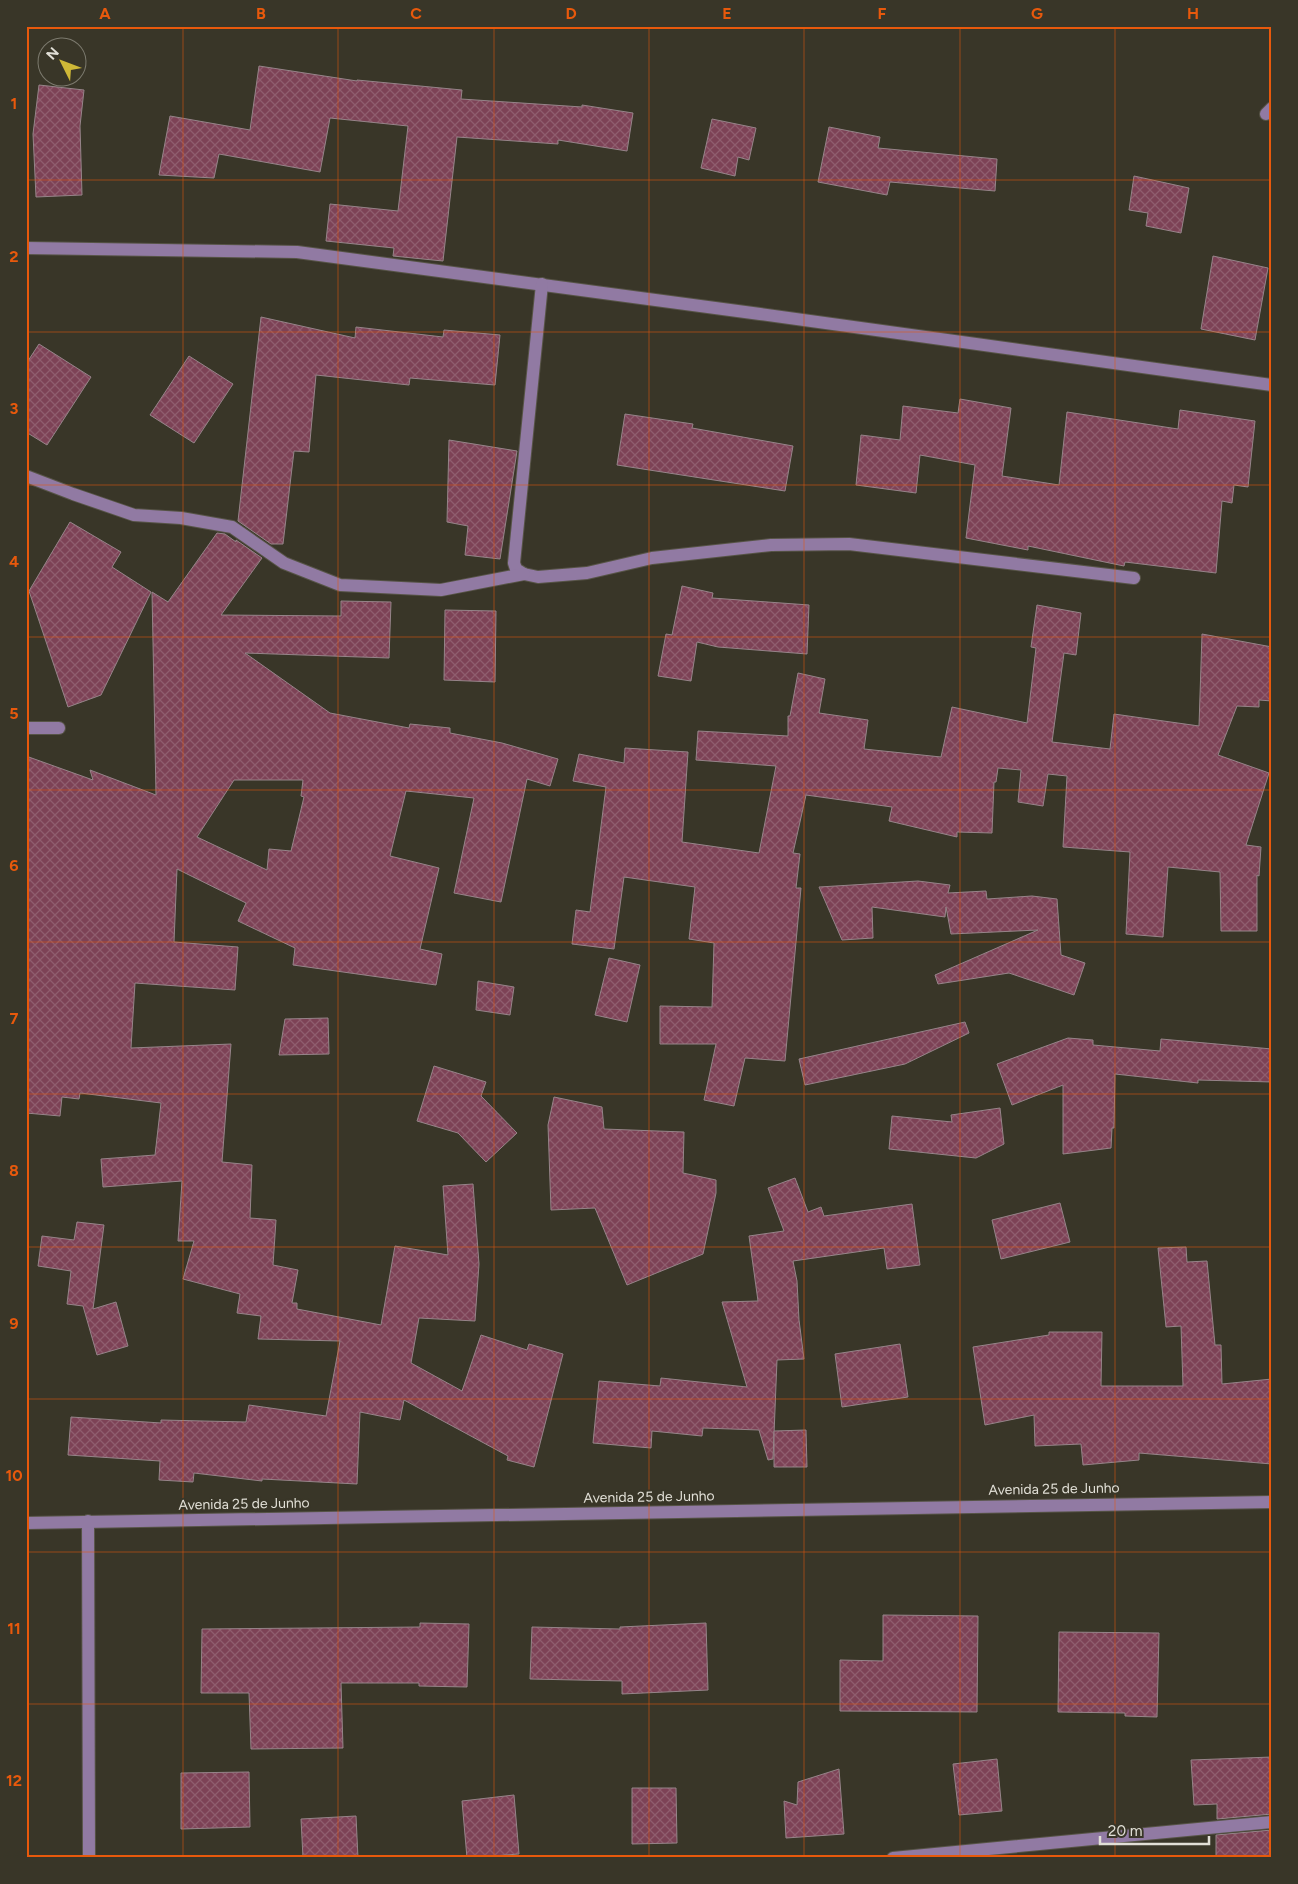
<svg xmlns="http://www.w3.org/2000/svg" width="1298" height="1884" font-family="Figtree,sans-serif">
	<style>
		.building { fill: url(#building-cross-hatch); stroke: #968489; fill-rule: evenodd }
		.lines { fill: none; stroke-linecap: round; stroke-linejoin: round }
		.minor-casing { stroke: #575447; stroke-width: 14 }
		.minor { stroke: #917aa3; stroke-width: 12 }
		.grid { fill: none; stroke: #e8590c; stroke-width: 1; stroke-opacity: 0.55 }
		.labels { text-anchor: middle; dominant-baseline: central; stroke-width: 4; stroke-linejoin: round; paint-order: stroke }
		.street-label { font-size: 14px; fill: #e1dfd6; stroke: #393628 }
		.neatline { fill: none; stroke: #e8590c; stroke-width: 2 }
		.grid-label { font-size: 16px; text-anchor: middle; font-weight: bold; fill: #e8590c }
	</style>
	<defs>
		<pattern id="building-cross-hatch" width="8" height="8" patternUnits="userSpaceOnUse" patternTransform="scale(1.25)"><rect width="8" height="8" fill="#7d4256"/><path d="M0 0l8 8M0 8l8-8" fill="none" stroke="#8f5d6e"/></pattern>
	</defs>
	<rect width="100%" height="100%" fill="#393628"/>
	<!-- building -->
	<g class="building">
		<polygon points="259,66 357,81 357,80 462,90 461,99 582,107 582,105 633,113 627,151 558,140 558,144 457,137 443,261 393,256 394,248 326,241 330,204 398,211 408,126 330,118 320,172 219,154 214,178 159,175 170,116 250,130"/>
		<polygon points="39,85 84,90 80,126 82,195 36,197 33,134"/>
		<polygon points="712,119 756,128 749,160 738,157 735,176 701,168"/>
		<polygon points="829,127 880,137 878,148 997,159 995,191 890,182 887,195 818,182"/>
		<polygon points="1134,176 1189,188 1181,233 1146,226 1148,213 1129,210"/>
		<polygon points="1213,256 1268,268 1255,340 1201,329"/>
		<polygon points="261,317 355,338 356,327 443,337 444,330 500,335 495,385 410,378 409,385 316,375 309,452 294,451 283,544 271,544 238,521"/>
		<polygon points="39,344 91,377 47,445 26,432 26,364"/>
		<polygon points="189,356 233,384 194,443 150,415"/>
		<polygon points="960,399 1011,408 1002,476 1059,485 1067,412 1178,429 1180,410 1255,421 1248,487 1234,485 1232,503 1222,501 1216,573 1125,562 1124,566 1028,546 1028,550 966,538 975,465 920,455 916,493 856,485 861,435 900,440 903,406 958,413"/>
		<polygon points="625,414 693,424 692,428 793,446 785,491 617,465"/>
		<polygon points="449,440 517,451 500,559 465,555 468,526 447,522"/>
		<polygon points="70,522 121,552 112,567 151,592 101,695 68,707 29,591"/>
		<path d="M217 533 225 534 236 542V540L262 558 221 615 341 616V601L391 602 389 658 245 653 330 713 409 728 410 724 450 728V733L502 743 558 759 550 786 527 779 501 902 454 893 474 798 406 791 390 856 439 868 420 949 442 954 436 985 293 965 295 948 238 921 246 903 177 869 174 942 238 947 235 990 135 983 131 1048 231 1044 222 1162 252 1165 250 1218 276 1220 273 1265 298 1270 292 1303H297V1309L381 1325 395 1246 448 1255 443 1186 473 1184 479 1264 475 1321 419 1318 411 1363 462 1391 481 1335 527 1350 529 1344 563 1354 534 1467 507 1460 508 1456 404 1400 400 1420 360 1412 357 1484 262 1479V1481L194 1473 193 1482 159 1480 160 1461 68 1455 71 1417 161 1423V1420L246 1422 249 1405 326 1416 340 1341 258 1339 261 1316 237 1313 240 1294 183 1279 194 1241H178L182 1181 103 1187 101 1159 155 1155 161 1103 80 1093 79 1099 62 1097 60 1116 26 1113V756L93 780 90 770 156 795 152 592 168 602ZM234 780H303L301 796 304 797 291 851 269 849 267 870 197 837Z"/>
		<polygon points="682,586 713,593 712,598 809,605 807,654 718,647 697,642 691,681 658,676 666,634 672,635"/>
		<polygon points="1037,605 1081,613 1076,655 1064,653 1052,742 1110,749 1114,714 1199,726 1202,634 1272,647 1272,701 1259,700 1259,707 1237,706 1218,755 1269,773 1246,845 1261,847 1259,876 1257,875 1257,931 1221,931 1220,872 1168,867 1163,937 1126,934 1130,852 1063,847 1067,776 1048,774 1043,806 1018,802 1021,770 998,768 996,782 994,782 992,833 957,832 957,837 889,821 892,807 806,795 793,853 800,854 796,888 801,888 785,1061 745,1058 734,1106 704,1100 716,1044 660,1044 660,1006 712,1007 714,943 689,939 695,887 624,877 614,949 572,944 576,910 590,912 606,787 573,781 579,754 624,763 625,748 688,752 682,842 759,853 776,766 696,760 698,731 788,736 788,716 790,716 798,673 825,679 819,713 868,720 864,749 941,757 952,707 1027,723 1036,648 1031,647"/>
		<polygon points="445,610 496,611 495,682 444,680"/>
		<polygon points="918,881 950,885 948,893 986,891 987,899 1032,896 1057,899 1061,955 1085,963 1074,995 1009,973 938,984 935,975 1038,930 951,934 946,907 945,917 872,907 873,938 842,940 819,887"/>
		<polygon points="609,958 640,965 627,1022 595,1015"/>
		<polygon points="478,981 514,987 510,1015 476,1010"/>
		<polygon points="328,1018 329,1054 279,1055 285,1019"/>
		<polygon points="965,1022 969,1033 905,1064 805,1085 799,1059"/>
		<polygon points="1068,1038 1093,1040 1093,1045 1160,1051 1161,1039 1272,1049 1272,1082 1198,1080 1198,1083 1115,1074 1114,1128 1112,1128 1111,1148 1063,1154 1063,1085 1012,1105 997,1064"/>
		<polygon points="434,1066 486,1082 481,1096 517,1133 486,1162 458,1133 417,1121"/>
		<polygon points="554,1097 602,1107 604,1129 684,1132 683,1173 716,1180 716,1193 703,1254 627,1285 595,1208 551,1210 548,1125"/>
		<polygon points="1000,1108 1004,1144 976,1158 889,1149 892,1116 952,1122 951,1115"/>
		<polygon points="795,1178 808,1212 821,1207 824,1216 912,1204 920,1265 887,1269 884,1248 793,1261 797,1281 799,1320 804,1359 777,1360 773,1459 768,1460 759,1430 703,1428 702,1436 652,1431 651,1448 593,1443 599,1381 660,1386 661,1378 747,1387 722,1302 758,1301 749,1236 784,1231 768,1188"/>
		<polygon points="1060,1203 1070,1242 1001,1259 992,1220"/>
		<polygon points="77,1222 104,1225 93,1309 116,1302 128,1346 97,1355 83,1306 67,1304 71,1271 38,1266 42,1236 74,1240"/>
		<polygon points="1186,1247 1187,1262 1207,1261 1215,1345 1221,1345 1222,1384 1272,1379 1272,1464 1139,1453 1139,1460 1083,1465 1081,1444 1035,1446 1034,1415 985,1425 973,1347 1049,1335 1049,1332 1102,1332 1101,1386 1183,1386 1181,1326 1166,1327 1158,1248"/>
		<polygon points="900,1344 908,1397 842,1407 835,1354"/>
		<polygon points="806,1430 807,1467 774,1467 774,1431"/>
		<polygon points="883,1615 978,1616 977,1712 840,1711 840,1660 883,1661"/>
		<polygon points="420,1623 469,1624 467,1687 419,1686 419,1683 341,1683 343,1748 251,1749 249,1693 201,1693 202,1629 420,1627"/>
		<polygon points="706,1623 708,1690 622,1694 622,1681 530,1679 532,1627 620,1629 620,1627"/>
		<polygon points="1059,1632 1159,1633 1157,1717 1125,1716 1125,1713 1058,1712"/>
		<polygon points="1272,1757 1272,1814 1217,1819 1217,1804 1194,1805 1191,1760"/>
		<polygon points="997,1759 1002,1811 959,1815 953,1764"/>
		<polygon points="839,1769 844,1834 786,1838 784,1801 797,1805 798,1782"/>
		<polygon points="249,1772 250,1827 181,1829 181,1773"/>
		<polygon points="632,1788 676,1788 677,1843 632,1844"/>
		<polygon points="514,1795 519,1854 467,1858 462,1801"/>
		<polygon points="356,1816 358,1858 303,1858 301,1819"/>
		<polygon points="1272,1830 1272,1858 1216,1858 1216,1835"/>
	</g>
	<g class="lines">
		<defs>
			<g id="minor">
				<polyline points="1266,114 1272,108"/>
				<polyline points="26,248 297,252 760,314 1272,385"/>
				<polyline points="542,284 514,563 516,569 524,574 538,577 587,573 652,558 771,545 849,544 1134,578"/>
				<polyline points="26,476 73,494 134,515 181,518 232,527 284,563 340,585 441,590 524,574"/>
				<polyline points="26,728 59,728"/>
				<polyline points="88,1521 89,1858"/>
				<polyline points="26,1523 1272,1502"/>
				<polyline points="893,1858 1272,1822"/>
			</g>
		</defs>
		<!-- minor casing -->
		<use href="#minor" class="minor-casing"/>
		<!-- minor -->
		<use href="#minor" class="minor"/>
	</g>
	<!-- grid -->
	<path class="grid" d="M183 26V1858M338 26V1858M494 26V1858M649 26V1858M804 26V1858M960 26V1858M1115 26V1858M26 180H1272M26 332H1272M26 485H1272M26 637H1272M26 790H1272M26 942H1272M26 1094H1272M26 1247H1272M26 1399H1272M26 1552H1272M26 1704H1272"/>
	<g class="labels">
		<!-- street labels -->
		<g class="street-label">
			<text transform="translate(1054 1489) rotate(-1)">Avenida 25 de Junho</text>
			<text transform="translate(649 1497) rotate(-1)">Avenida 25 de Junho</text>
			<text transform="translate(244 1504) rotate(-1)">Avenida 25 de Junho</text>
		</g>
	</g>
	<!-- border -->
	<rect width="1298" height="1884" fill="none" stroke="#393628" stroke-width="55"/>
	<!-- north arrow -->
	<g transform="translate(62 62) rotate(312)"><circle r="24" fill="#393628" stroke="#7c7a6e"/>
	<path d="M0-4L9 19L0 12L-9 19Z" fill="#cfb837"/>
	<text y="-8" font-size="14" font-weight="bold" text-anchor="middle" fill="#e1dfd6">N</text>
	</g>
	<!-- scale -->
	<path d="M1100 1836v8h109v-8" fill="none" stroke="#e1dfd6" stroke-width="2.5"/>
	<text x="1108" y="1836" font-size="15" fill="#e1dfd6" stroke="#393628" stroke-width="4" paint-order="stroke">20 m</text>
	<rect x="28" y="28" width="1242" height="1828" class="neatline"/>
	<g class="grid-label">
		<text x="105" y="19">A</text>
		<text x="261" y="19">B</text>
		<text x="416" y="19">C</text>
		<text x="571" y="19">D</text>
		<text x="727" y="19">E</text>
		<text x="882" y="19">F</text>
		<text x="1037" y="19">G</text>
		<text x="1193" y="19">H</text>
		<text x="14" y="109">1</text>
		<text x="14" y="262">2</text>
		<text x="14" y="414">3</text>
		<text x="14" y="567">4</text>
		<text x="14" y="719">5</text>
		<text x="14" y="871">6</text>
		<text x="14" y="1024">7</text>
		<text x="14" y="1176">8</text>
		<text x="14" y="1329">9</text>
		<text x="14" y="1481">10</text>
		<text x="14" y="1634">11</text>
		<text x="14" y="1786">12</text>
	</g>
</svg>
